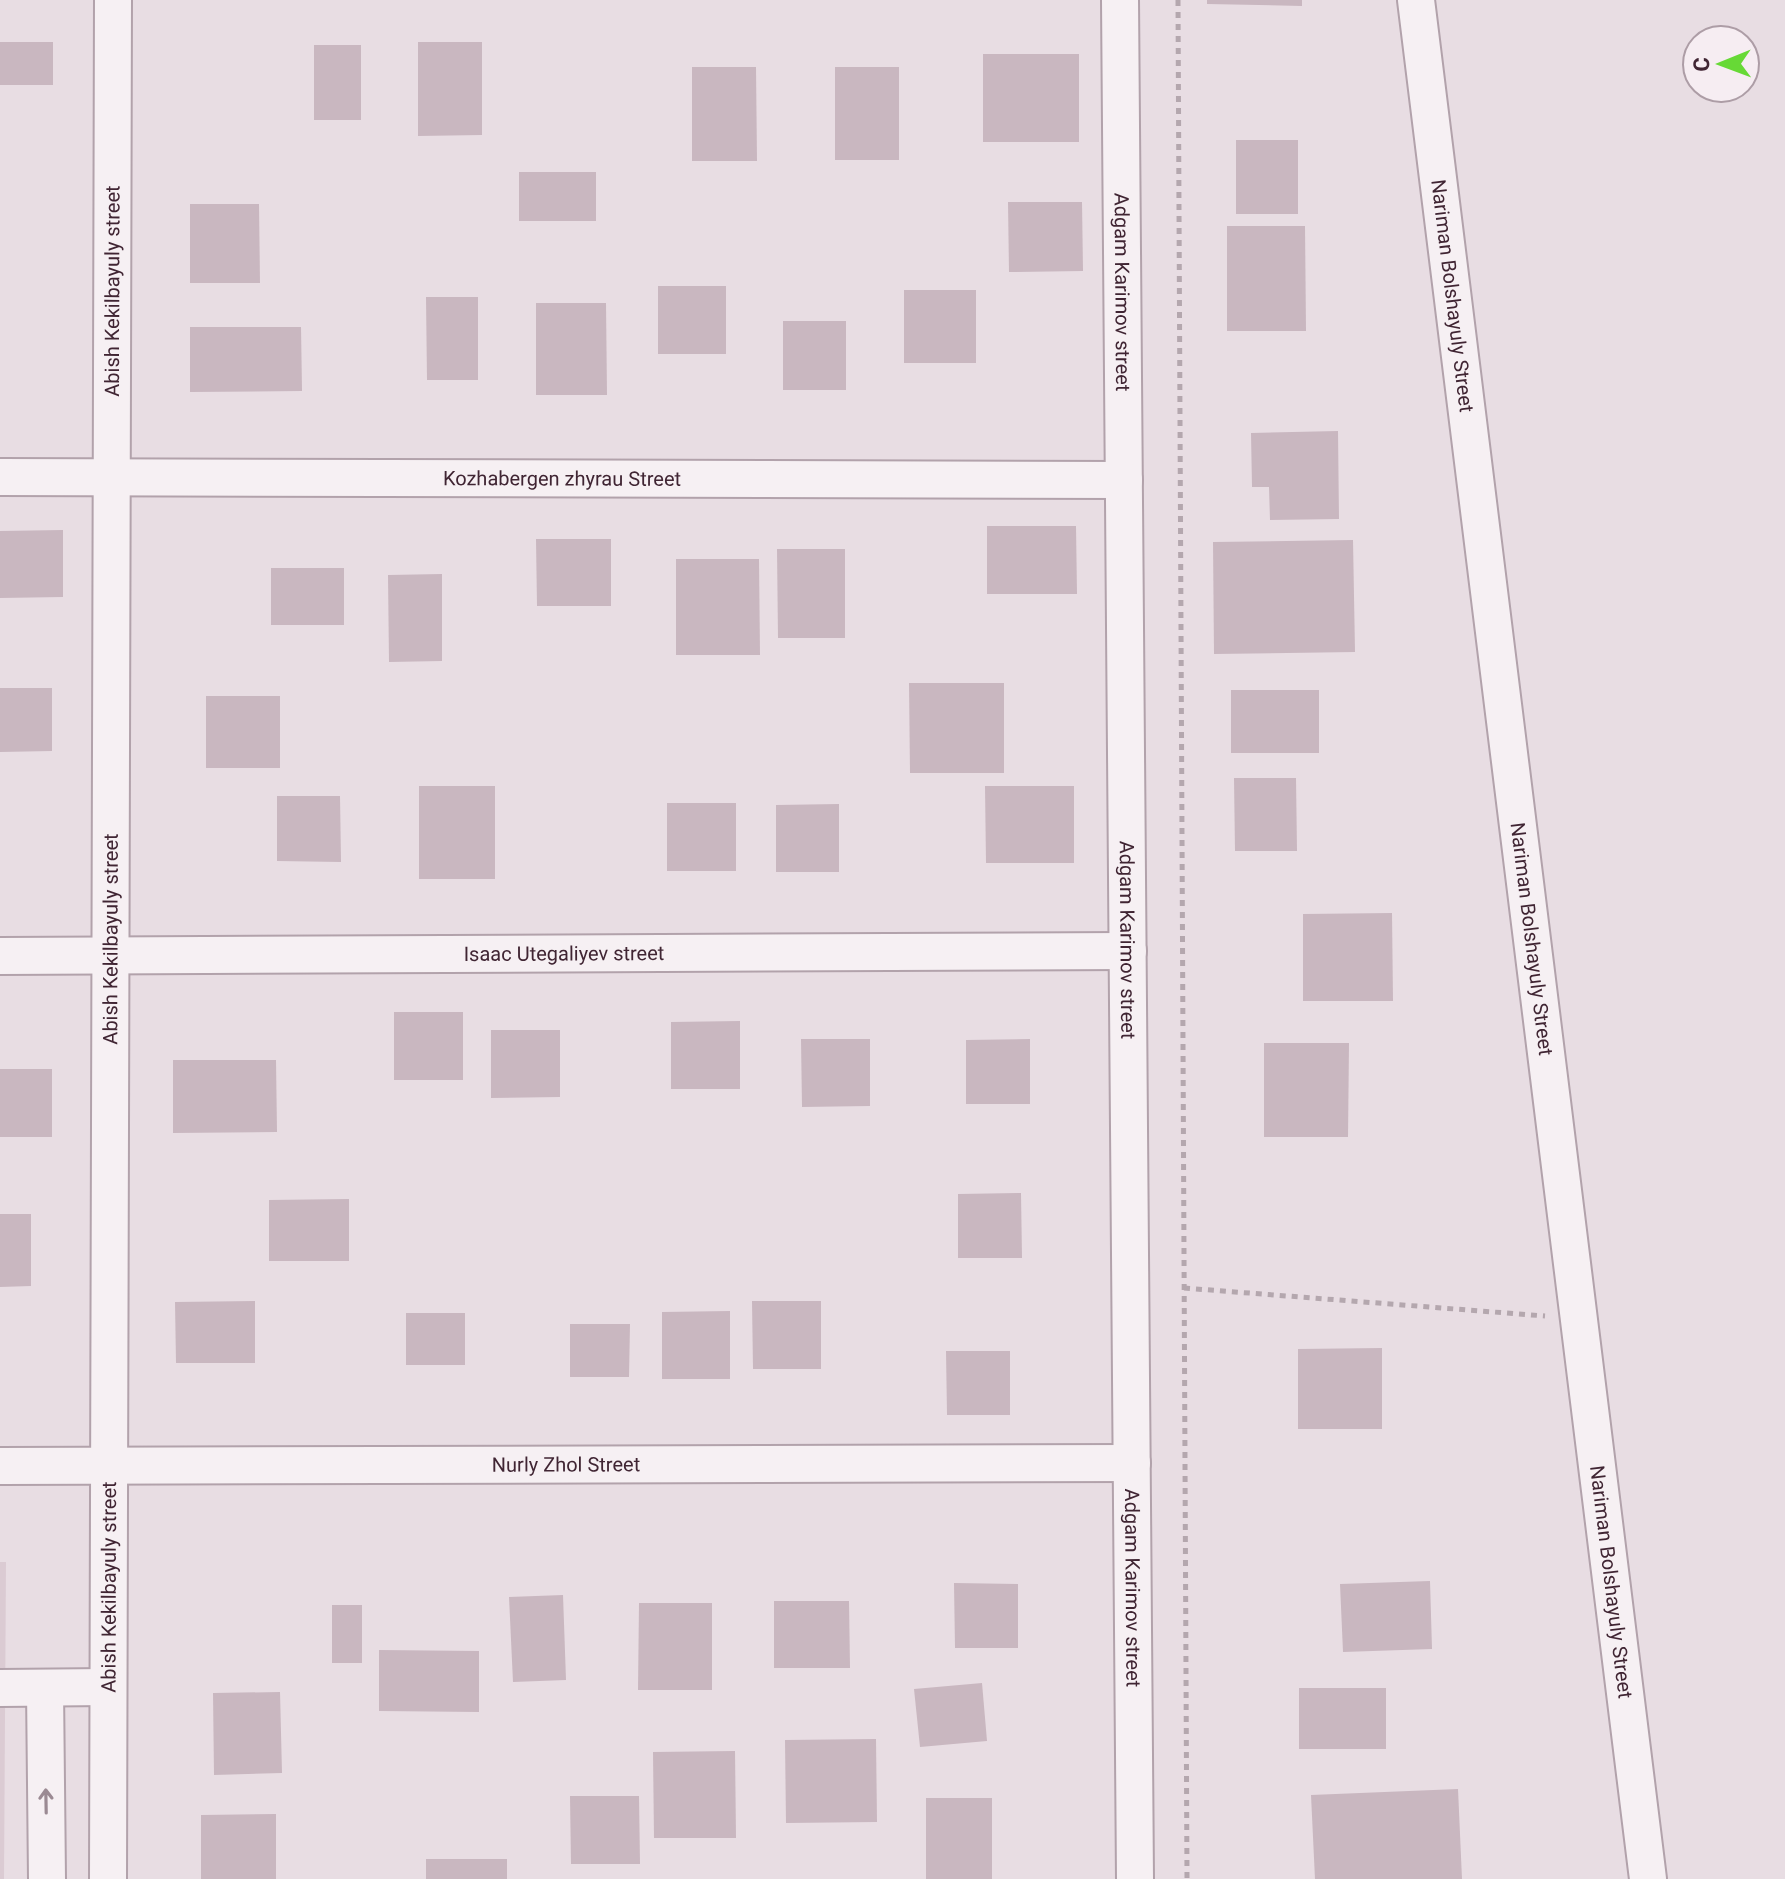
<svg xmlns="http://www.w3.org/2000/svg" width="1785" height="1879" font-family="Roboto,sans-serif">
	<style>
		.built { fill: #dbcbd3 }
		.building { fill: #c9b7c0 }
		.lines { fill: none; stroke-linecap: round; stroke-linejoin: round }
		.minor-casing { stroke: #b2a2ab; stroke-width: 40 }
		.path { stroke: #b4a7ae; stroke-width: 5; stroke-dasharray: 6 6; stroke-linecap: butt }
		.minor { stroke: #f6f0f3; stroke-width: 36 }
		.oneway { stroke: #9b8a93 }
		.labels { text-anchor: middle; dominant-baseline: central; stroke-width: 7; stroke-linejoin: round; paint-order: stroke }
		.street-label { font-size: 20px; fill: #402533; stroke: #f6edf2 }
	</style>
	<rect width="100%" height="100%" fill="#e8dde3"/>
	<!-- built -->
	<polygon class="built" points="0,1562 6,1562 4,1879 0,1879"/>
	<!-- building -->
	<g class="building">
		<polygon points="1207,0 1302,0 1302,6 1207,4"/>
		<rect x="0" y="42" width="53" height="43"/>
		<polygon points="418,42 482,42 482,135 418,136"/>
		<rect x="314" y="45" width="47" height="75"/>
		<rect x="983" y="54" width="96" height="88"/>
		<polygon points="692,67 756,67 757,161 692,161"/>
		<rect x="835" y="67" width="64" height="93"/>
		<rect x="1236" y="140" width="62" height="74"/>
		<rect x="519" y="172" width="77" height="49"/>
		<polygon points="1008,202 1082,202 1083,271 1009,272"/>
		<polygon points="190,204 259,204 260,283 190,283"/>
		<polygon points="1227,226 1305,226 1306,331 1227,331"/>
		<rect x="658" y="286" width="68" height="68"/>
		<rect x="904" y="290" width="72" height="73"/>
		<polygon points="426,297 478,297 478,380 427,380"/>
		<polygon points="536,303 606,303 607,395 536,395"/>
		<rect x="783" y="321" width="63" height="69"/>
		<polygon points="190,327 301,327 302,391 190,392"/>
		<polygon points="1338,431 1339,519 1270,520 1269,487 1252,487 1251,433"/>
		<polygon points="987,526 1076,526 1077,594 987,594"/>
		<polygon points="63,530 63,597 0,598 0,531"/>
		<polygon points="536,539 611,539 611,606 537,606"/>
		<polygon points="1353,540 1355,652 1214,654 1213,542"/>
		<polygon points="777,549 845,549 845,638 778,638"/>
		<polygon points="676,559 759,559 760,655 676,655"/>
		<rect x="271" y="568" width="73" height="57"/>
		<polygon points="442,574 442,661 389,662 388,575"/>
		<polygon points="909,683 1004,683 1004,773 910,773"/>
		<polygon points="0,688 52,688 52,751 0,752"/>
		<rect x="1231" y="690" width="88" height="63"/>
		<rect x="206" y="696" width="74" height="72"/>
		<polygon points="1234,778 1296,778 1297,851 1235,851"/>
		<rect x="419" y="786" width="76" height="93"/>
		<polygon points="985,786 1074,786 1074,863 986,863"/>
		<polygon points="277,796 340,796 341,862 277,861"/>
		<rect x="667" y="803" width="69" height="68"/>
		<polygon points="839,804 839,872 776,872 776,805"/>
		<polygon points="1392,913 1393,1001 1303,1001 1303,914"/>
		<rect x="394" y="1012" width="69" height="68"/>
		<polygon points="740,1021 740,1089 671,1089 671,1022"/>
		<polygon points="491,1030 560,1030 560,1097 491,1098"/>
		<polygon points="801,1039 870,1039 870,1106 802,1107"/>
		<polygon points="1030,1039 1030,1104 966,1104 966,1040"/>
		<polygon points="1264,1043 1349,1043 1348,1137 1264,1137"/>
		<polygon points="173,1060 276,1060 277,1132 173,1133"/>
		<rect x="0" y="1069" width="52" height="68"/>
		<polygon points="1021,1193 1022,1258 958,1258 958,1194"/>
		<polygon points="349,1199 349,1261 269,1261 269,1200"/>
		<polygon points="0,1214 31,1214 31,1286 0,1287"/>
		<polygon points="255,1301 255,1363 176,1363 175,1302"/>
		<polygon points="752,1301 821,1301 821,1369 753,1369"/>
		<polygon points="730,1311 730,1379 662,1379 662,1312"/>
		<rect x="406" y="1313" width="59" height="52"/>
		<polygon points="570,1324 630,1324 629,1377 570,1377"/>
		<polygon points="1382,1348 1382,1429 1298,1429 1298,1349"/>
		<polygon points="946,1351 1010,1351 1010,1415 947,1415"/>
		<polygon points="1430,1581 1432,1649 1343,1652 1340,1584"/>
		<polygon points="954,1583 1018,1584 1018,1648 955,1648"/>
		<polygon points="563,1595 566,1680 513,1682 509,1597"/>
		<polygon points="774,1601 849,1601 850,1668 774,1668"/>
		<polygon points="639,1603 712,1603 712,1690 638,1690"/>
		<rect x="332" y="1605" width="30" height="58"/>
		<polygon points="379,1650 479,1651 479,1712 379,1711"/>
		<polygon points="982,1683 987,1741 920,1747 914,1689"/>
		<rect x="1299" y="1688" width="87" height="61"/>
		<polygon points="280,1692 282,1773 214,1775 213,1693"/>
		<polygon points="876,1739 877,1822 786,1823 785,1740"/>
		<polygon points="735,1751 736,1838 654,1838 653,1752"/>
		<polygon points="1458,1789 1462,1879 1315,1879 1311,1795"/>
		<polygon points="570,1796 639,1796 640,1864 571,1864"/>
		<rect x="926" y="1798" width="66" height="81"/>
		<polygon points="276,1814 276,1879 201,1879 201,1815"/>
		<rect x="426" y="1859" width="81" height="20"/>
	</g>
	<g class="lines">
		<defs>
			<g id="minor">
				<path id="s1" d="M1120 0 1135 1879"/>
				<path id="s2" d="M1416 0 1648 1879"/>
				<path id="s3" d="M0 477 1124 480"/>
				<path id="s4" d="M0 956 1128 951"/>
				<path id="s5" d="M0 1466 1132 1463"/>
				<polyline points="0,1688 108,1687"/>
				<polyline points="45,1688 47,1879"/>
				<path id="s6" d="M108 1879 113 0"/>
			</g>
		</defs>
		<!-- minor casing -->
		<use href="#minor" class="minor-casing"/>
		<!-- path -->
		<g class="path">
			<polyline points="1178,0 1187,1879"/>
			<polyline points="1184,1288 1545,1316"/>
		</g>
		<!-- minor -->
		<use href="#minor" class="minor"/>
	</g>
	<!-- one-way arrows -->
	<defs><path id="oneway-shaft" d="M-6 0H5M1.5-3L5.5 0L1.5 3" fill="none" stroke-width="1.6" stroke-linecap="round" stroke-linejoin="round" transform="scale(2)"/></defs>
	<use class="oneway" href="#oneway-shaft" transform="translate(46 1801) rotate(-91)"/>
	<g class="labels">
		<!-- street labels -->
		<g class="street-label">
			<text stroke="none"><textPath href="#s6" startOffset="1588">Abish Kekilbayuly street</textPath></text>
			<text stroke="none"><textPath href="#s1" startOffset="292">Adgam Karimov street</textPath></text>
			<text stroke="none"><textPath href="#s2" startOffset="298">Nariman Bolshayuly Street</textPath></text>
			<text stroke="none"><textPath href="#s3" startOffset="562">Kozhabergen zhyrau Street</textPath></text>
			<text stroke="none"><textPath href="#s1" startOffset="940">Adgam Karimov street</textPath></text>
			<text stroke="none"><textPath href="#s6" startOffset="940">Abish Kekilbayuly street</textPath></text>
			<text stroke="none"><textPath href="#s2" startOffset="946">Nariman Bolshayuly Street</textPath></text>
			<text stroke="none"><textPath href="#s4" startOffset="564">Isaac Utegaliyev street</textPath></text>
			<text stroke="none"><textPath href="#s5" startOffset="566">Nurly Zhol Street</textPath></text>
			<text stroke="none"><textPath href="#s2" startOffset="1594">Nariman Bolshayuly Street</textPath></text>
			<text stroke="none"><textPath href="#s6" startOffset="292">Abish Kekilbayuly street</textPath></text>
			<text stroke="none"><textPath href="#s1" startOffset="1588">Adgam Karimov street</textPath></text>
		</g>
	</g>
	<!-- north arrow -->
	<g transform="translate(1721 64) rotate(269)"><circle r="38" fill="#f6edf2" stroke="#ad9da6" stroke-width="2"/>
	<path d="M0-6L14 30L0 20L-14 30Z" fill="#67d936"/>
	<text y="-12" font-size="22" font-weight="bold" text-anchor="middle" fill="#402533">С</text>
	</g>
</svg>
